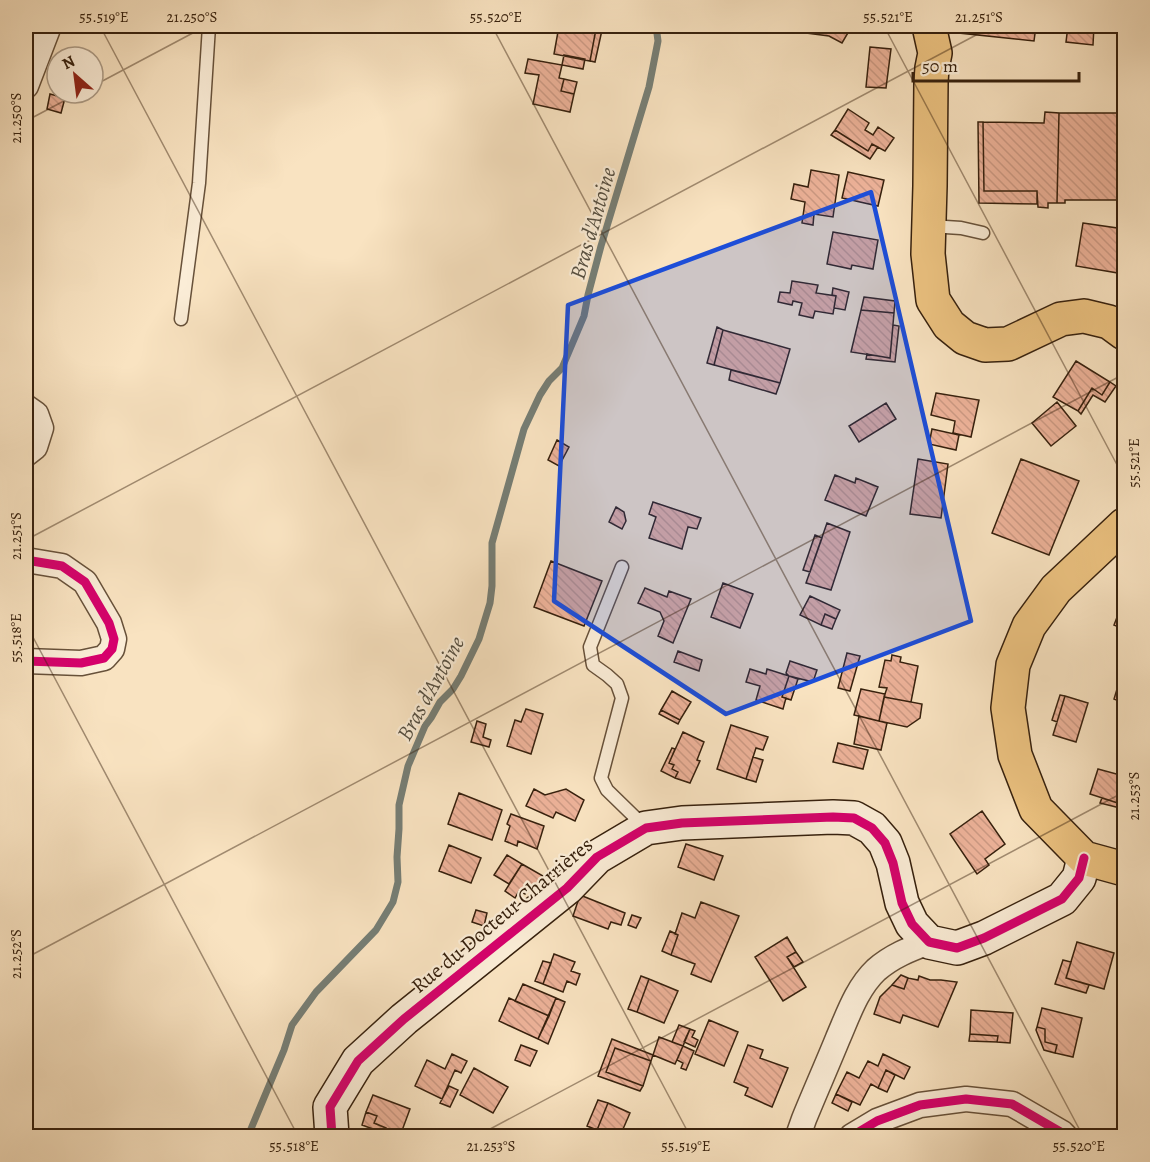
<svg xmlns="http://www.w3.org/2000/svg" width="1150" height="1162" font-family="Alegreya,serif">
  <defs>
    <pattern id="building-back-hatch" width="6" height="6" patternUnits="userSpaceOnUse" patternTransform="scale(1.5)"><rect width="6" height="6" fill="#edb299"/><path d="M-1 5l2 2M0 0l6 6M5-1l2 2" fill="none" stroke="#cc9983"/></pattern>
  </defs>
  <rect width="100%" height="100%" fill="#f9e3c1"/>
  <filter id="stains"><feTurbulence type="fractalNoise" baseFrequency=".00333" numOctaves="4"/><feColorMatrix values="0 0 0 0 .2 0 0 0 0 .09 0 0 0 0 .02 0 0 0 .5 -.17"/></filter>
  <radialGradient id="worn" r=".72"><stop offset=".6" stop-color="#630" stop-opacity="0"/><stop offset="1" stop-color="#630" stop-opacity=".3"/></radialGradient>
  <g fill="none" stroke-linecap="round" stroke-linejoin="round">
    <!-- stream -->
    <path stroke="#767e75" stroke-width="7" d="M248 1136 284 1050 292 1025 316 992 376 930 393 902 398 882 397 857 399 829V805L408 766 425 726 431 718 440 702 453 689 461 676 479 639 490 603 492 586V543L524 429 540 395 549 381 562 368 584 316 588 295 601 246 649 87 658 41 656 26"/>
  </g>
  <!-- building -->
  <path fill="url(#building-back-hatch)" stroke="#36200d" stroke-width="1.5" d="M559 26H579L596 29 590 61 554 54Z
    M800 26H852L842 43 829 36 799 32Z
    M960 26H1036L1034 41 959 33Z
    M1068 26H1094L1093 45 1066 42Z
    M596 29 602 30 595 62 590 61Z
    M870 47 891 49 886 88 866 87Z
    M564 55 585 59 583 69 562 65Z
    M528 59 562 65 559 78 564 79 561 91 574 94 570 112 533 104 539 75 525 73Z
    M564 79 577 82 574 94 561 91Z
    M50 94 65 98 61 113 47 109Z
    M848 109 869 123 865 130 873 135 878 127 894 138 885 151 872 144 868 151 835 130Z
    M1045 112 1059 113 1057 203H1048V208L1038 207 1037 191H984L983 122 1044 123Z
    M1059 113H1124V200H1065V203H1057Z
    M978 122H983L984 191H1037V204L979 203Z
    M835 130 868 151 872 144 878 147 870 159 831 135Z
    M811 170 839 175 833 217 814 214 813 225 802 223 805 202 791 199 794 184 808 187Z
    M848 172 884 180 878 206 842 198Z
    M1083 223 1124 229V274L1076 266Z
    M833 232 878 240 873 269 852 265 851 269 827 264Z
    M792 281 818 285 816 293 836 296 833 314 815 311 813 318 799 315 802 303 793 301 792 305 778 302 780 292 790 293Z
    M833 288 849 292 845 310 834 308 836 296 832 295Z
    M864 297 895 301 894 313 861 310Z
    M861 310 894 313 890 358 851 352Z
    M893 325 899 326 895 362 866 359 867 354 890 358Z
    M717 327 723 330 714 365 707 363Z
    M723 330 790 349 780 383 714 365Z
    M1076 361 1110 382 1102 395 1092 388 1078 411 1053 397Z
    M731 370 780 383 776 394 729 380Z
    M1110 382 1116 386 1105 402 1093 395 1081 414 1078 411 1092 388 1102 395Z
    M936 393 979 400 971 437 953 433 955 421 931 415Z
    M1057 402 1076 426 1051 446 1032 423Z
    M886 403 896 419 859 442 849 426Z
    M932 429 959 435 956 450 929 444Z
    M557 440 569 447 559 466 548 460Z
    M918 459 948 464 941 518 910 514Z
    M1021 459 1079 481 1049 555 992 533Z
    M835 475 855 483 856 478 878 487 866 516 825 500Z
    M653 502 701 518 697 529 688 527 682 549 649 538 656 517 649 514Z
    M616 507 624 512 626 521 622 529 609 522Z
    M827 523 850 532 831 590 806 583Z
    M815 535 822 538 810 572 803 570Z
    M551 561 602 581 584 626 534 607Z
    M723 583 753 594 740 628 711 617Z
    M645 588 667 597 669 591 691 599 673 643 658 636 664 621 660 612 638 603Z
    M810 596 840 610 836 619 825 614 821 625 800 615Z
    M1119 612 1124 615V629L1114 625Z
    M825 614 836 619 832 629 821 625Z
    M678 651 702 660 699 671 674 662Z
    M847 653 860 656 850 691 838 688Z
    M892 655 901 657 900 662 918 666 911 702 884 697 887 688 879 687 885 660 891 661Z
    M790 661 817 670 813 682 789 676 786 673Z
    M1124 666V703L1114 699Z
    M750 669 766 674 767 669 789 676 782 697 786 698 783 709 756 700 760 686 746 682Z
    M789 676 798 679 791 700 782 697Z
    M861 689 885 694 879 721 854 715Z
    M672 691 691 702 680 720 661 710Z
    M1060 695 1065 696 1057 722 1052 720Z
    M1065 696 1088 703 1076 742 1053 735Z
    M884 697 922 704 920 718 907 727 879 721Z
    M526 709 543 714 531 754 507 746 515 720 521 722Z
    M661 710 680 720 678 724 659 714Z
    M859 716 887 723 881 750 854 744Z
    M477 721 486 724 483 737 491 740 489 747 471 742Z
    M731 725 768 737 763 750 756 748 746 779 717 769Z
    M683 732 704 742 697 760 700 761 690 783 675 778 678 772 672 769 674 765 669 763Z
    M838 743 868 750 863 769 833 762Z
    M672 748 675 749 669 763 674 765 672 769 678 772 675 778 661 771Z
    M753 757 763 760 756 782 746 779Z
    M1098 769 1124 776V805L1090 794Z
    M534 789 545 795 566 789 584 800 575 821 556 812 553 818 526 806Z
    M459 793 502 810 492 840 448 824Z
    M1102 798 1124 805V809L1100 803Z
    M982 811 1005 844 985 859 989 865 977 874 950 834Z
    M511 814 544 826 537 849 518 841 517 846 505 841 510 826 507 824Z
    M686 844 723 856 714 880 678 867Z
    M449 845 481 858 471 883 439 871Z
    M507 855 522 864 509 884 494 875Z
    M522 864 543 876 534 892 528 888 525 894 519 891 515 898 505 891Z
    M580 895 625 913 621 925 611 922 608 929 573 916Z
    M701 902 739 916 711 982 691 974 695 964 671 955 678 935 675 934 682 913 695 918Z
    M476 910 487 913 484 926 472 922Z
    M632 915 641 918 636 928 628 925Z
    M670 931 678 935 671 955 662 951Z
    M787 937 796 952 787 957 806 987 783 1001 755 957Z
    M1077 942 1114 953 1104 989 1066 978Z
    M796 952 803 962 794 967 787 957Z
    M554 954 575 962 571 971 580 974 576 985 567 981 563 992 543 984Z
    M1063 960 1071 962 1066 978 1089 985 1086 993 1055 984Z
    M543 961 551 963 543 984 535 981Z
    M901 975 908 978 904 989 892 985Z
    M641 976 649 979 637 1012 628 1009Z
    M919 976 930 980H941L957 982 938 1027 903 1015 900 1023 874 1014 880 997 892 985 904 989 908 978 918 980Z
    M649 979 678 991 664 1023 637 1012Z
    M523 984 556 998 549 1016 515 1001Z
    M509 998 549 1016 538 1039 499 1021Z
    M556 998 565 1002 548 1044 538 1039Z
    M1042 1008 1082 1018 1073 1057 1055 1053 1057 1045 1045 1042V1029L1037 1027Z
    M971 1010 1013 1013 1010 1043 997 1042 998 1036 970 1034Z
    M709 1020 738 1032 724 1066 695 1054Z
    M679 1025 690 1029 683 1046 672 1042Z
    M1037 1027 1045 1029V1042L1057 1045 1055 1053 1044 1050 1036 1030Z
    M690 1029 695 1031 692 1037 698 1040 695 1047 684 1042Z
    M970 1034 998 1036 997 1042 969 1041Z
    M659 1037 683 1046 675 1064 653 1055Z
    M612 1039 653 1055 651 1061 615 1048 606 1072 643 1086 640 1091 598 1076Z
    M521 1045 537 1051 530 1066 515 1060Z
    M748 1045 763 1050 760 1058 788 1068 772 1107 745 1095 748 1088 734 1082Z
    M683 1046 694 1051 686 1070 681 1068 683 1063 677 1060Z
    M615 1048 651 1061 643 1086 606 1072Z
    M452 1054 467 1061 461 1073 455 1070 442 1099 415 1086 427 1060 445 1069Z
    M883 1054 910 1067 904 1079 886 1070 878 1088 871 1084 860 1105 836 1094 847 1072 859 1078 868 1061 878 1066Z
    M474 1068 508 1087 493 1113 460 1095Z
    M886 1070 895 1075 887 1092 878 1088Z
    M449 1086 458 1090 450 1107 440 1103Z
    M836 1094 852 1102 848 1111 832 1103Z
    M373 1095 410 1109 400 1136H392L384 1133 386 1128 374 1123 377 1116 366 1112Z
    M598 1100 608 1103 597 1130 587 1126Z
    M608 1103 630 1113 620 1136H613L597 1130Z
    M366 1112 377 1116 374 1123 386 1128 384 1133 362 1125Z"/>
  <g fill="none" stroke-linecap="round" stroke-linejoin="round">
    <defs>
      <path id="lane" d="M930 226 961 228 983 233
        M181 319 199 183 209 26
        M622 567 590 647 593 665 607 675 617 684 622 698 601 778 607 790 645 827"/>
      <path id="street" d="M26 86 49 26
        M26 407 36 414 41 428 35 447 26 454
        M26 560 62 566 85 582 109 623 114 639 112 649 104 658 81 663 26 661
        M798 1136 804 1119C815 1092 827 1065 838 1038 848 1015 857 988 876 970 892 956 910 949 929 942
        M852 1136 877 1121 920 1105 966 1099 1012 1104 1062 1133 1065 1136"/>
      <path id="secondary" d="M332 1136 330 1107 358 1061 404 1019 567 888 597 857 646 828 682 823 833 817 854 818 872 828 885 843 893 863 902 903 912 924 929 942 957 948 984 938 1062 899 1079 878 1084 858"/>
      <path id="primary" d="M929 26 935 53 932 68 931 82 930 186 928 254 933 300 949 325 965 338 985 345 1008 344 1061 319 1084 316 1109 322 1124 333
        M1124 525 1056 589 1029 626 1013 665 1008 708 1015 755 1036 809 1084 858 1124 869"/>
    </defs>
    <!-- lane casing -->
    <use href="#lane" stroke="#67513a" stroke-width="15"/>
    <!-- street casing -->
    <use href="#street" stroke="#67513a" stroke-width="27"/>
    <!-- secondary casing -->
    <use href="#secondary" stroke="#36200d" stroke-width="36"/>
    <!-- primary casing -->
    <use href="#primary" stroke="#36200d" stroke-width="36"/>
    <!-- lane -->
    <use href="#lane" stroke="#fbedd7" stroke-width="12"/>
    <!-- street -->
    <use href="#street" stroke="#fbedd7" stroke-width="24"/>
    <!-- secondary -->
    <use href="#secondary" stroke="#fbedd7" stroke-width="33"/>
    <!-- primary -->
    <use href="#primary" stroke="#ecc280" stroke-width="33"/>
    <defs>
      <path id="cycleway" d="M26 560 62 566 85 582 109 623 114 639 112 649 104 658 81 663 26 661
        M332 1136 330 1107 358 1061 404 1019 567 888 597 857 646 828 682 823 833 817 854 818 872 828 885 843 893 863 902 903 912 924 929 942 957 948 984 938 1062 899 1079 878 1084 858
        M852 1136 877 1121 920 1105 966 1099 1012 1104 1062 1133 1065 1136"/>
    </defs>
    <!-- cycleway casing -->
    <use href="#cycleway" stroke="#fbedd7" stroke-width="13"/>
    <!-- cycleway -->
    <use href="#cycleway" stroke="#d6006c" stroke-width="9"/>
  </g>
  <!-- marked area -->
  <path fill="#1d4ed8" fill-opacity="0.2" stroke="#1d4ed8" stroke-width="4.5" stroke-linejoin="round" d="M871 192 971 621 726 714 554 601 568 305Z"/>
  <!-- ticks -->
  <path fill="none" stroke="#36200d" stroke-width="1.5" stroke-opacity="0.45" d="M100 26 690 1136M492 26 1083 1136M884 26 1124 478M93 86 206 26M26 121 79 93M26 540 993 26M26 624 298 1136M26 958 1124 374M477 1136 1124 792"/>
  <g text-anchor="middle" stroke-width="4.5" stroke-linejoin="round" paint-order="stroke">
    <!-- street labels -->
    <g font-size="21" fill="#36200d" stroke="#fbedd7">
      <text transform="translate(502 915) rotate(-40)" y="7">Rue du Docteur Charrières</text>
    </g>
    <!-- water labels -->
    <g font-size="22" font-style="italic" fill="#564f41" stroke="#fbedd7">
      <text transform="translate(592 223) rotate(-74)" y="8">Bras d'Antoine</text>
      <text transform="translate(430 688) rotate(-61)" y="8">Bras d'Antoine</text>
    </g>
  </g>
  <!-- margin -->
  <rect width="1150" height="1162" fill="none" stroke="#f9e3c1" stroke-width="66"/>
  <!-- north arrow -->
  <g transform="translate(75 75) rotate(332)"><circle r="28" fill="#fbedd7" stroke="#ac9b86" stroke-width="1.5"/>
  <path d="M0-4.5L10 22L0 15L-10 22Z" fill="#8f2418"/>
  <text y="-9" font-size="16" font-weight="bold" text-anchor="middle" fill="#36200d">N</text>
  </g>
  <!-- scale -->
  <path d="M913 72v9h166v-9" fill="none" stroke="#36200d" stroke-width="3"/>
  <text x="922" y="72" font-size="18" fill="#36200d" stroke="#fbedd7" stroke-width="4.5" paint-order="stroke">50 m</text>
  <rect x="33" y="33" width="1084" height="1096" fill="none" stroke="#36200d" stroke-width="2"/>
  <g font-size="15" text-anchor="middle" fill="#36200d">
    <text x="104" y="22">55.519°E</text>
    <text x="192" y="22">21.250°S</text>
    <text x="496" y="22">55.520°E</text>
    <text x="888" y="22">55.521°E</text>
    <text x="979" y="22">21.251°S</text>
    <text transform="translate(16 118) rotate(-90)" y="5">21.250°S</text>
    <text transform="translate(1134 463) rotate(-90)" y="5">55.521°E</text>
    <text transform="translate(16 536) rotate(-90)" y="5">21.251°S</text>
    <text transform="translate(16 638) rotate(-90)" y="5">55.518°E</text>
    <text transform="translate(1134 796) rotate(-90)" y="5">21.253°S</text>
    <text transform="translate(16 954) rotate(-90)" y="5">21.252°S</text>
    <text x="294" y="1151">55.518°E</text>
    <text x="491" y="1151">21.253°S</text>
    <text x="686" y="1151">55.519°E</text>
    <text x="1079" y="1151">55.520°E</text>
  </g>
  <rect width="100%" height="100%" filter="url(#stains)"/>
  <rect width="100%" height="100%" fill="url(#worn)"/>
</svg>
